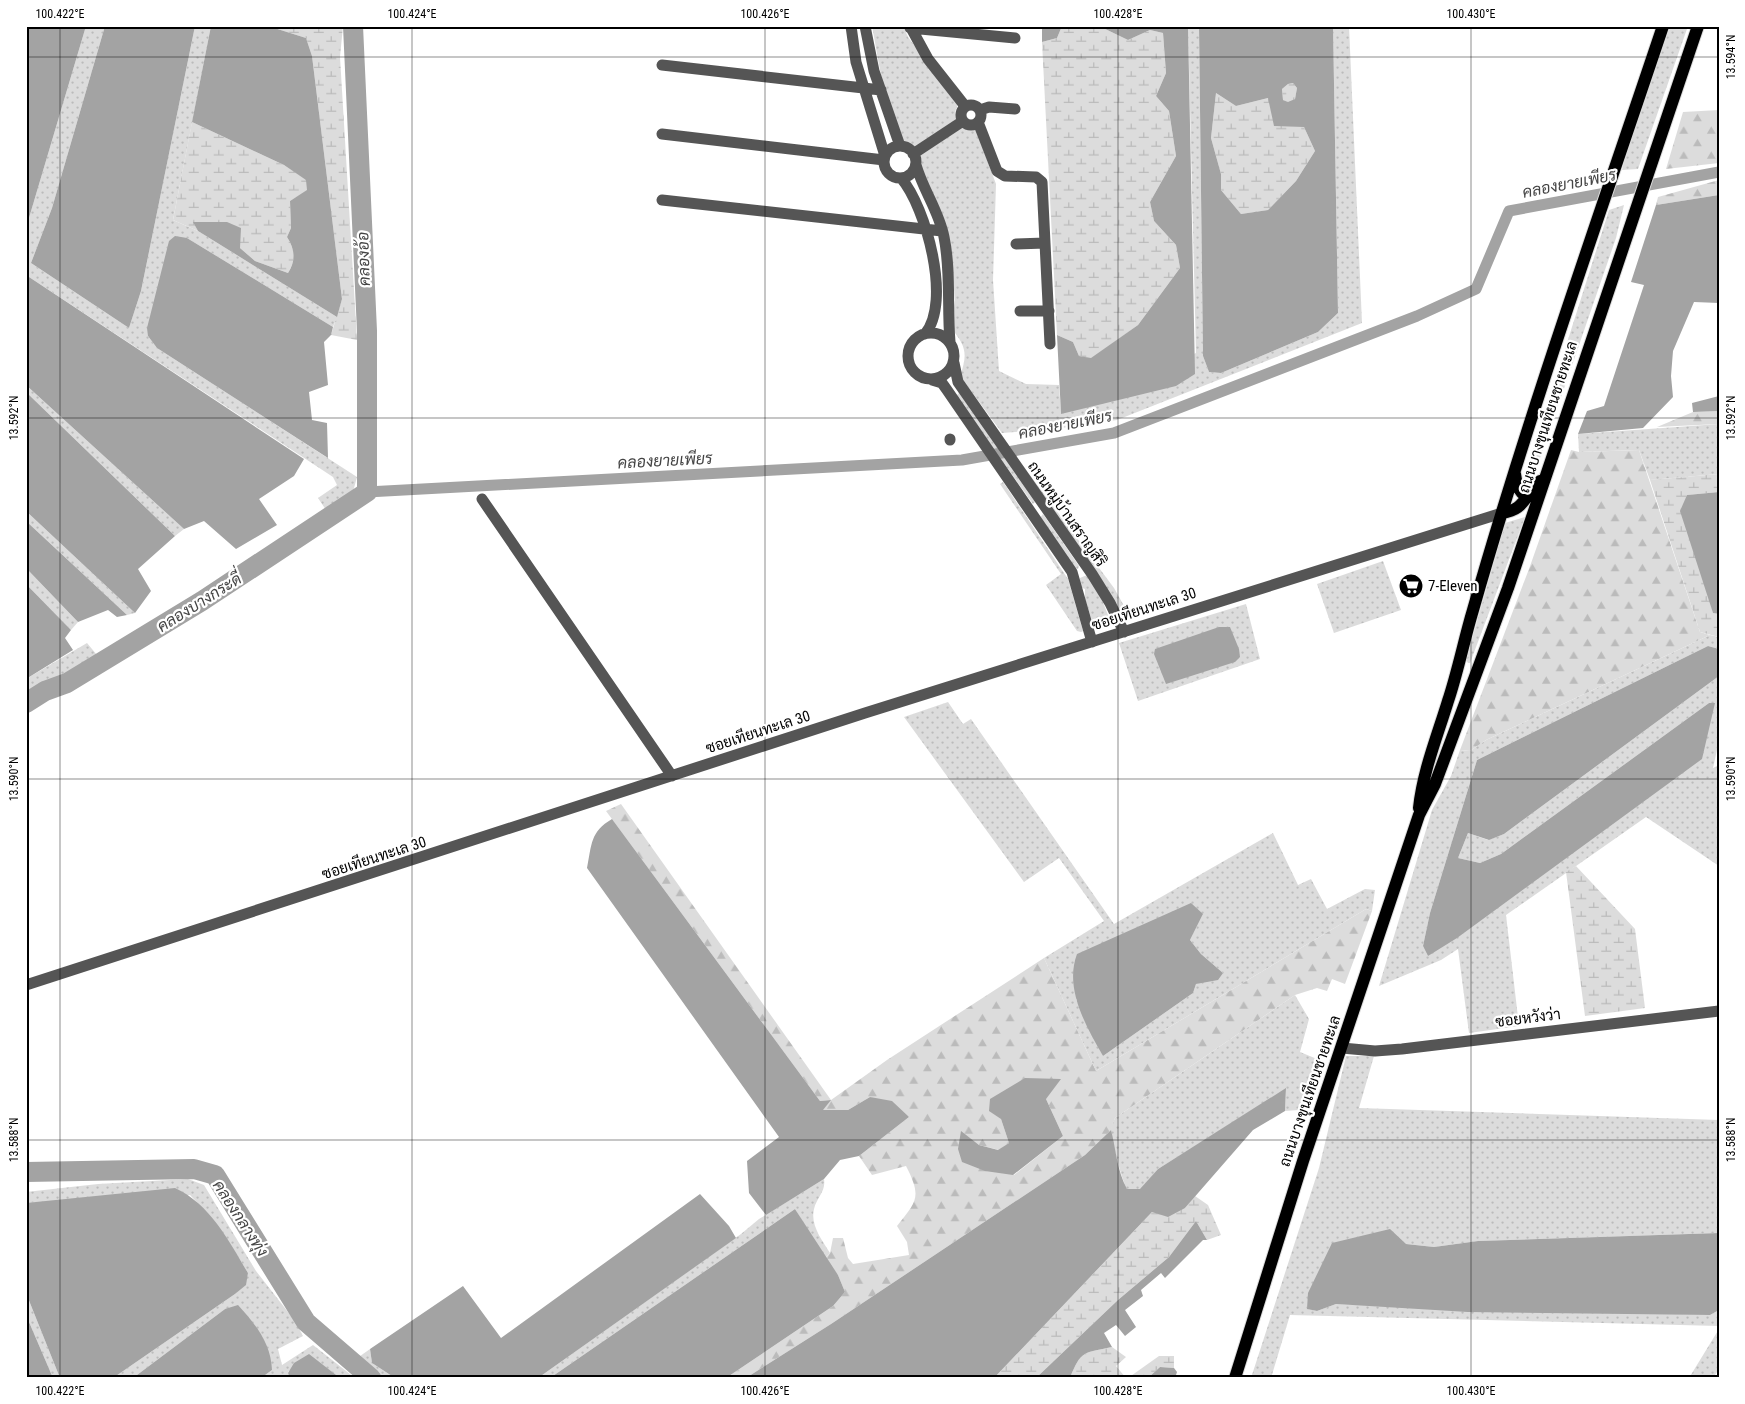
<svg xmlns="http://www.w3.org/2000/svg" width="1745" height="1404" font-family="'Roboto Condensed',Sarabun,sans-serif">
  <defs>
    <pattern id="grass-dots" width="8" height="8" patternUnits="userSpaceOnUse" patternTransform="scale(1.25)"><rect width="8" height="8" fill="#dcdcdc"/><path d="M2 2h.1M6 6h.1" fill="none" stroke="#bbb" stroke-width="1.8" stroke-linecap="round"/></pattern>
    <pattern id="forest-firs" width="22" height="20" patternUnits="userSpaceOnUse" patternTransform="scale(1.25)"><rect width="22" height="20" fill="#dcdcdc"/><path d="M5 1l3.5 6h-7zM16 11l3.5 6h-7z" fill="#bbb"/></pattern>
    <pattern id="wetland-marsh" width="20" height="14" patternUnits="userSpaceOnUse" patternTransform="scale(1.25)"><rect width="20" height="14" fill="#dcdcdc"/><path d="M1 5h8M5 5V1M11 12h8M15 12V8" fill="none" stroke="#bbb"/></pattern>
  </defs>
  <rect width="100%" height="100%" fill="#fff"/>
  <!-- grass -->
  <path fill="url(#grass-dots)" fill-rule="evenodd" d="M86 26H105L52 208 31 263 129 328 141 291 195 26H211L173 220 198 231 337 317 333 327 187 238 148 336 157 348 357 477 353 492 326 510 318 498 337 485 333 477 26 275V228Z
    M872 26H903L908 37 958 104 955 112 961 128 976 130 996 184 993 280 999 371 1026 384 1059 385 1061 414 1196 353 1188 26H1199L1203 356 1209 372 1221 373 1318 332 1338 313 1333 26H1349L1362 323 1117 420 1062 428 1002 433 960 376C968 354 966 346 951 328L955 300 951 258 920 169C920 142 910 153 902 139 884 106 879 62 872 26Z
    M1669 26H1688L1638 169 1622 170 1631 134Z
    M1624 205 1616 238 1530 487 1522 485 1609 210Z
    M26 385 184 529 175 536 26 392Z
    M959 393 1035 502 1033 504 956 396Z
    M1719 424V474L1650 480 1639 450 1579 452 1578 434Z
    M1021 463 1114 588 1128 613 1127 617 1123 618Z
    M1003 482 1068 579 1083 631 1081 632 1077 631 1046 585 1061 574 1000 484Z
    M26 511 135 613 127 615 26 521Z
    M1043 514 1079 566 1078 569 1075 568 1040 518Z
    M1525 517 1470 663H1468L1466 660 1505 523Z
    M1383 561 1401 610 1334 633 1317 584Z
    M26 568 78 622 71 630 26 584Z
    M1087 575 1100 595 1110 620 1099 627 1093 624 1085 599V589L1080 587V578Z
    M1246 604 1260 659 1138 701 1119 643Z
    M1710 635 1719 637V649L1708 646 1477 760 1430 913 1423 946 1428 956 1715 703H1709L1501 854 1480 863 1458 858 1468 833 1488 840 1504 834 1719 676V741L1713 768 1719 765V866L1646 817 1506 915 1519 1026 1469 1033 1458 949 1441 960 1379 986 1432 810 1451 776 1460 750 1470 751 1486 740Z
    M87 643 97 655 26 699V679Z
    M948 702 963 724 971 719 1114 924 1273 833 1298 885 1311 879 1327 909 1365 889 1375 890 1372 911 1366 909 1096 1071 1044 958 1104 921 1059 858 1024 882 904 717ZM1203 914 1190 940 1201 954 1223 973 1196 984 1193 993 1103 1056 1076 999Z
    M1295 995 1309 1019 1300 1052 1317 1059 1299 1110 1285 1111 1286 1089 1158 1169 1141 1189H1127C1122 1180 1111 1140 1111 1130 1111 1126 1114 1121 1115 1118Z
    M1346 1056H1374L1359 1108 1719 1120V1233L1478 1241 1434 1247 1406 1244 1308 1309 1317 1311 1336 1304 1710 1315 1719 1310V1326L1290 1315 1271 1378H1251L1319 1168Z
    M188 1179 204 1185 256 1271 295 1321 303 1336 278 1349 282 1365 313 1345 355 1378H340L309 1355 288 1372 290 1378H261L272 1370 225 1309 133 1378H113L235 1294 245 1285 248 1273C231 1244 214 1219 190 1195L26 1203V1192L98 1184Z
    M824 1179C826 1192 817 1197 814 1209 810 1225 822 1240 830 1253L825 1258 795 1209 550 1378H538L741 1234 759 1219Z
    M26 1293 60 1378H53L26 1315Z
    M1719 1329V1369L1713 1378H1689Z
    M370 1349 372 1363 395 1378H380L356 1359Z"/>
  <!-- forest -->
  <path fill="url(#forest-firs)" fill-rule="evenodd" d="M1719 110V163L1666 169 1683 112Z
    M1719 180V195L1656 205 1658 197Z
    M1719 411V424L1657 427 1693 412Z
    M1571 450 1579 452 1639 450 1700 632 1710 635 1486 740 1470 751 1460 750 1529 569Z
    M621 804 831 1100 887 1060 1044 958 1096 1071 1366 909 1372 911 1345 984 1332 979 1327 991 1317 988 1295 995 1115 1118 1111 1130 1085 1155 831 1324 746 1378H726L833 1306 845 1292 838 1275 825 1258 830 1253 833 1238H843L848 1258 853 1264 909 1255 907 1242 897 1226C917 1201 922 1197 906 1166L872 1175 859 1156 909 1117 870 1097 848 1110H822L830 1100 820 1101 606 811ZM1046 1099 1063 1136 1014 1175 961 1132 979 1145 999 1150 1009 1143 1001 1119Z"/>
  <!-- wetland -->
  <path fill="url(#wetland-marsh)" d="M268 26H343L340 57 357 340 331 335 342 299 312 56 306 38Z
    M1062 26H1099L1128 40 1150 30 1163 33 1166 73 1156 96 1169 111 1176 156 1150 202 1154 221 1176 245 1180 268 1138 325 1091 359 1079 356 1073 342 1057 335 1042 42 1057 38Z
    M1293 83 1297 88 1295 99 1289 103 1283 100 1282 89 1288 84Z
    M1216 93 1236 106 1268 98 1304 127 1315 151 1296 181 1268 210 1241 214 1221 190V174L1211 138Z
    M192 122 284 165 307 180V191L290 201 291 228 287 237C295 249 296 260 288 273L255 261 240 248V228L194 223 198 231 173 220Z
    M1719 474V492L1687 495 1713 613 1719 614V637L1700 632 1650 480Z
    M1576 866 1635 929 1645 1008 1585 1016 1566 872Z
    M1195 1196 1208 1205 1221 1235 1207 1240 1196 1221 1169 1257 1118 1300 1036 1378H994L1153 1211 1185 1208Z
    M1112 1347 1126 1357 1116 1366 1126 1378H1070C1081 1350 1084 1353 1112 1347Z
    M1159 1356H1174V1368L1160 1367 1148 1378H1128Z"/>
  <!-- water -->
  <path fill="#a3a3a3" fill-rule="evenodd" d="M26 26H86L26 228Z
    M105 26H195L141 291 129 328 31 263 52 208Z
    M211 26H268L306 38 312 56 342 299 337 317 198 231 193 222H227L241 228 240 248 255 261 288 273C296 261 295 249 287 237L291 228 290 201 307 190 306 180 284 165 192 122Z
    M1042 26H1062L1057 38 1042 42Z
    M1099 26H1188L1195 374 1176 386 1061 414 1057 335 1073 342 1079 356 1091 358 1138 325 1180 268 1176 245 1154 221 1150 202 1176 156 1169 111 1156 96 1166 73 1163 33 1150 30 1128 40Z
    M1199 26H1333L1338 313 1318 332 1221 373 1209 372 1203 356ZM1293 83 1297 88 1295 99 1288 102 1283 100 1282 89 1288 84ZM1216 93 1236 106 1268 98 1274 126 1304 127 1315 151 1296 181 1268 210 1241 214 1221 190V174L1211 138Z
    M1719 195V303L1694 302 1673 351 1671 376 1673 397 1643 428 1578 434 1587 411 1604 406 1644 285 1631 282 1656 205Z
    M175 236 187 238 333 327 331 335 324 342 328 385 309 392 312 420 327 423 328 458 157 348 148 336 147 328 169 241Z
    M26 275 304 459 294 476 259 499 277 525 236 549 204 521 184 529 26 385Z
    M26 392 175 536 138 569 151 591 135 613 26 511Z
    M1719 396V411L1693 412 1692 403Z
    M1719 492V614L1713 613 1680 511 1687 495Z
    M26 521 127 615 117 617 108 610 78 622 26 568Z
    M26 584 71 630 65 638 73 650 26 679Z
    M1219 627H1230L1239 649 1240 657 1235 662 1166 684 1154 654 1155 649Z
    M1708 646 1719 649V676L1504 834 1489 840 1468 833 1458 858 1480 863 1501 854 1709 703H1715L1702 759 1457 938 1428 956 1423 946 1430 913 1477 760Z
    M612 819 820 1101 831 1100 823 1110H848L870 1097 892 1101 909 1117 859 1156 840 1160 824 1179 766 1215 749 1193 747 1161 779 1137 587 868C592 844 590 832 612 819Z
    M1191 903 1203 914 1190 940 1201 954 1223 973 1218 980 1196 984 1193 993 1103 1056C1086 1026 1064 989 1077 954Z
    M1025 1078 1061 1079 1046 1099 1063 1136 1013 1175 985 1171 962 1162 958 1149 961 1131 979 1145 998 1150 1009 1143 1001 1119 989 1111 990 1099Z
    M1286 1088 1285 1111 1253 1130 1185 1208 1168 1217 1152 1212 994 1378H746L831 1324 1085 1155 1111 1130C1116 1149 1117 1171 1127 1189H1140L1158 1169Z
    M175 1188C210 1204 229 1241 248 1273L246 1285 235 1294 113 1378H60L26 1293V1203Z
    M700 1194 729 1226 736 1238 538 1378H395L372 1363 370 1349 463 1286 501 1338Z
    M795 1209 838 1275 845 1292 833 1306 726 1378H550Z
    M1196 1221 1207 1240H1203L1165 1278 1161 1273 1141 1290 1143 1296 1125 1310 1136 1327 1125 1336 1116 1325 1104 1333 1112 1347C1084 1353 1081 1350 1070 1378H1036L1118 1300 1169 1257Z
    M1390 1229 1406 1244 1434 1247 1478 1241 1719 1233V1310L1710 1315 1468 1312 1336 1304 1317 1311 1307 1309 1308 1293 1332 1243Z
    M238 1305C256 1325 271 1343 272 1370L261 1378H133L225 1309Z
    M26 1315 53 1378H26Z
    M309 1354 340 1378H290L288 1373 294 1363Z
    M1160 1367 1174 1368 1177 1372 1175 1378H1148Z"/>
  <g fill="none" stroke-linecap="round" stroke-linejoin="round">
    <!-- canal -->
    <path stroke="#a3a3a3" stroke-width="11" d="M367 492 962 460 1114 433 1417 316 1476 289 1509 211 1719 172"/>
    <!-- river -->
    <path stroke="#a3a3a3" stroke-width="20" d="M26 703 45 691 67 683 202 601 367 492V331L353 26
      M26 1172 194 1169 215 1175 306 1322 371 1378"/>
    <defs>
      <path id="major" d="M1515 474 1517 486 1522 493 1529 494 1540 481
        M1502 513C1516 511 1521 506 1529 494
        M1419 808C1423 771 1437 737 1448 701 1458 671 1464 640 1473 610 1529 413 1598 220 1663 26
        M1235 1378 1303 1161 1419 815 1435 784 1508 588 1698 26"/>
    </defs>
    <!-- major casing -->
    <use href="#major" stroke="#dbdbdb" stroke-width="14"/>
    <!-- minor -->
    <path stroke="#555" stroke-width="11" d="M851 26 856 62 885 156
      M865 26 874 71 900 146
      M910 26 928 59 965 106
      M910 28 1015 38
      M662 65 881 90
      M961 115a10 10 0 1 1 20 0a10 10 0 1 1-20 0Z
      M980 110 989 107 1015 109
      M978 122 997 171 1005 176 1036 177 1042 182 1050 344
      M662 134 884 160
      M884 162a16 16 0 1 1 32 0a16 16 0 1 1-32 0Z
      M913 154 963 121
      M916 165C923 190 939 211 944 237 951 271 947 307 950 342
      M901 178C926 207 952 302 925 334
      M662 200 942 231
      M1016 244 1045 243
      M1020 311H1049
      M908 356a23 23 0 1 1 46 0a23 23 0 1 1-46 0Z
      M954 363 958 382 1092 574 1110 603 1124 632
      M932 380 942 383 947 390 1072 572 1092 642
      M950 439V440
      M482 499 672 776
      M26 985 865 713 1502 513
      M1342 1048 1375 1051 1402 1049 1719 1011"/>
    <!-- major -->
    <use href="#major" stroke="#000" stroke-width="12"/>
  </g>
  <!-- ticks -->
  <path fill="none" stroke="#000" stroke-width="1" stroke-opacity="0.45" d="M60 26V1378M412 26V1378M765 26V1378M1118 26V1378M1471 26V1378M26 57H1719M26 418H1719M26 779H1719M26 1140H1719"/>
  <!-- icons -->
  <defs>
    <symbol id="supermarket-disc" viewBox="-11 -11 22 22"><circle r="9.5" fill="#000" stroke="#fff"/><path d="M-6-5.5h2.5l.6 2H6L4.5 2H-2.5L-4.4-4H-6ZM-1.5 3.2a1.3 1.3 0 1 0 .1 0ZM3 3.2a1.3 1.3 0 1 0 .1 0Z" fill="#fff"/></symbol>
  </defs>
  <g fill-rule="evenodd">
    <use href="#supermarket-disc" x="1397" y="572" width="28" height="28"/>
  </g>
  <g text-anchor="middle" stroke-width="4.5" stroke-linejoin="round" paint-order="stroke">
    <!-- street labels -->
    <g font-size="15" fill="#000" stroke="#fff">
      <text transform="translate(1548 417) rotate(-72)" y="5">ถนนบางขุนเทียนชายทะเล</text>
      <text transform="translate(1067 514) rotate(55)" y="5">ถนนหมู่บ้านสราญสิริ</text>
      <text transform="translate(1144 609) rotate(-18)" y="5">ซอยเทียนทะเล 30</text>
      <text transform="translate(758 732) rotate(-18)" y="5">ซอยเทียนทะเล 30</text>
      <text transform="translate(374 858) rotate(-18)" y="5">ซอยเทียนทะเล 30</text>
      <text transform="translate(1528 1018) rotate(-7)" y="5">ซอยหวังว่า</text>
      <text transform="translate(1310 1091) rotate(-71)" y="5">ถนนบางขุนเทียนชายทะเล</text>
    </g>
    <!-- poi labels -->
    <g font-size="15" fill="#000" stroke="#fff" text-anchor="start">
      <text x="1428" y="591">7-Eleven</text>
    </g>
    <!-- water labels -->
    <g font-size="16" font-style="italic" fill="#444" stroke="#fff">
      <text transform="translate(1569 183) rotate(-11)" y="6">คลองยายเพียร</text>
      <text transform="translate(363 259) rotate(-92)" y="6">คลองอ้อ</text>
      <text transform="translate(1065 424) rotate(-11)" y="6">คลองยายเพียร</text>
      <text transform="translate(665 460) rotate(-3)" y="6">คลองยายเพียร</text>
      <text transform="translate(199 602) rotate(-32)" y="6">คลองบางกระดี่</text>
      <text transform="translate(241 1218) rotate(57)" y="6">คลองกลางทุ่ง</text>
    </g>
  </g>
  <!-- border -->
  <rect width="1745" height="1404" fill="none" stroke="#ffffff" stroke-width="55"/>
  <rect x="28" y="28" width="1690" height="1348" fill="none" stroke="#000" stroke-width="2"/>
  <g font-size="12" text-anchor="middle" fill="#000">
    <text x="60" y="18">100.422°E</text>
    <text x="412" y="18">100.424°E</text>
    <text x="765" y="18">100.426°E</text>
    <text x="1118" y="18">100.428°E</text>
    <text x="1471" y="18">100.430°E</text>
    <text transform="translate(1731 57) rotate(-90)" y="4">13.594°N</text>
    <text transform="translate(14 418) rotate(-90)" y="4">13.592°N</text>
    <text transform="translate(1731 418) rotate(-90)" y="4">13.592°N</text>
    <text transform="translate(14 779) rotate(-90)" y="4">13.590°N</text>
    <text transform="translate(1731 779) rotate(-90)" y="4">13.590°N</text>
    <text transform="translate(14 1140) rotate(-90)" y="4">13.588°N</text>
    <text transform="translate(1731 1140) rotate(-90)" y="4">13.588°N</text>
    <text x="60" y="1395">100.422°E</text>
    <text x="412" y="1395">100.424°E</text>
    <text x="765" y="1395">100.426°E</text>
    <text x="1118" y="1395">100.428°E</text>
    <text x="1471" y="1395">100.430°E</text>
  </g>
</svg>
